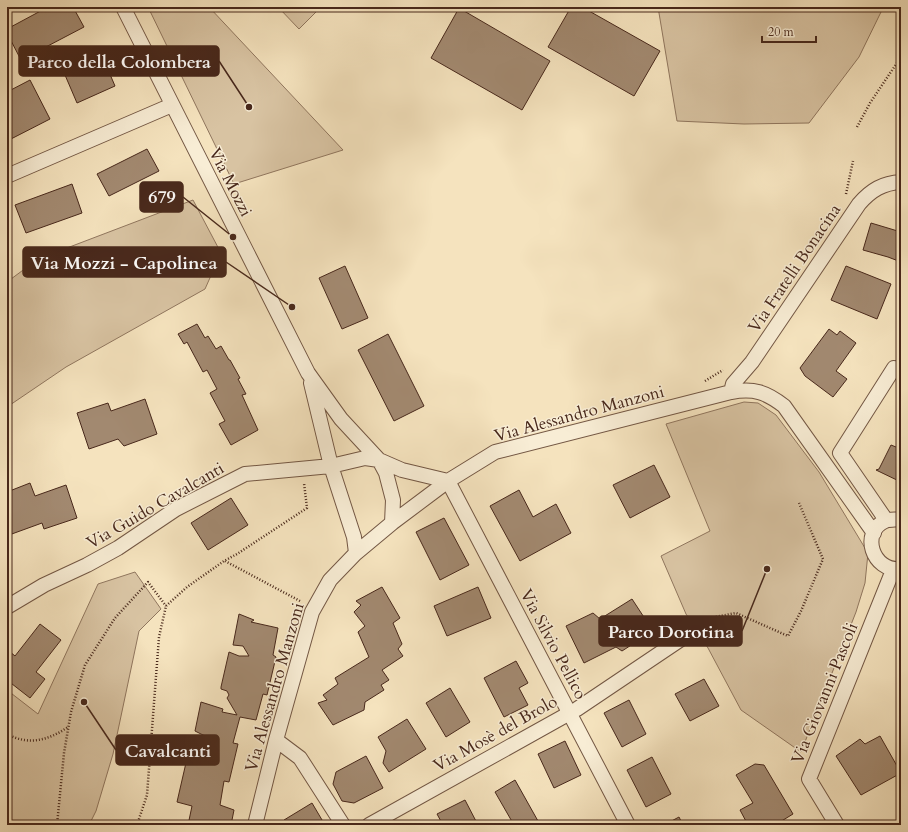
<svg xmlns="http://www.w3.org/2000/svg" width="908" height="832" font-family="Cardo,serif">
  <rect width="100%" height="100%" fill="#f5e3be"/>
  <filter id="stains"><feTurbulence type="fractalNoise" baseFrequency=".005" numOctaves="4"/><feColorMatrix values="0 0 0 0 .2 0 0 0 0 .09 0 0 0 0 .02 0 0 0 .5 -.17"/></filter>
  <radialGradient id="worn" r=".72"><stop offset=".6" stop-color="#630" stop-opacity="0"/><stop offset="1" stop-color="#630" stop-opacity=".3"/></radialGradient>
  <!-- green -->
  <path fill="#d8c3a2" stroke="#90765e" d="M148 7H209L343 150 234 184Z
    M278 7H321L299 29Z
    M658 7H880L881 12 859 57 809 123 744 124 677 121Z
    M193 200 221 253 205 289 66 367 7 407V282L38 259Z
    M744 402 758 403 776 415 819 472 868 553 865 583 856 612 801 752 741 710 708 648 686 614 661 556 710 531 666 424Z
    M135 572 161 609 139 631 113 754 96 811 89 825H7V690L38 714 98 584Z"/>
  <!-- building -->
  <path fill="#a28970" stroke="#48281b" d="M48 7H73L84 27 21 60 7 33V29Z
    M571 7H582L660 51 634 96 548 47Z
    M459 8 550 61 522 110 431 58Z
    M100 51 115 86 77 103 62 68Z
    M30 80 50 119 7 141V92Z
    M147 149 159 171 109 196 97 174Z
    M72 184 82 213 26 233 15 205Z
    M871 223 901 232V262L888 257 863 250Z
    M345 266 368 318 342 329 319 278Z
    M846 266 891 284 877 319 831 300Z
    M197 324 205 338 208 336 216 349 221 346 229 360H230L240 378 238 379 246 394 242 395 258 430 231 445 219 424 225 421 210 393 217 389 207 370 203 372 187 342 184 344 178 334Z
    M829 329 837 335 840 331 856 343 836 371 847 379 833 397 805 376 800 368Z
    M388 334 424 406 394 421 358 350Z
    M145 399 157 434 124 446 118 439 89 449 77 413 108 403 111 411Z
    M891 445 901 449V482L876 470 879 469Z
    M654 465 670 497 630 518 613 485Z
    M30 483 35 496 66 485 77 518 44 529 42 523 9 535 7 530V492Z
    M519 490 533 517 556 504 571 533 520 561 490 506Z
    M231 498 248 525 208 550 191 523Z
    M444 518 469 565 440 580 416 532Z
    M382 587 400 618 393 623 402 644 398 649 403 656 382 670 389 680 381 685 384 690 365 702 364 710 333 725 318 703 327 700 323 695 338 684 335 678 369 657 358 632 365 626 354 612 361 605 356 601Z
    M478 587 491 618 447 636 434 606Z
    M632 599 653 631 622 651 616 647 584 663 566 626 593 613 600 619Z
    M239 614 254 620 251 622 278 628 273 655 276 657 267 695 263 694 256 720 240 717 233 743 238 744 229 782 224 781 220 805 234 810 231 825H188L192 806 177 802 191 741 211 746 205 736 195 731 201 702 223 709 222 712 237 715 227 698 229 695 227 691 221 689V687L229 652 239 656H249L243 646 233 645Z
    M40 624 61 640 36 672 45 679 30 698 7 680V654L9 651 15 656Z
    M516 661 528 683 519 688 528 705 504 717 484 678Z
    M704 679 719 706 690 721 675 694Z
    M450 688 470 722 446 737 426 703Z
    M629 700 646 734 622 747 604 713Z
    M407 719 426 749 389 772 383 763 386 751 378 737Z
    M880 736 901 773 861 795 836 756 860 739 865 744Z
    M565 741 581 775 554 788 538 754Z
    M366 756 383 788 354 803 342 801 333 784 336 772Z
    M652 757 671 794 646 807 627 770Z
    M755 764 764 765 793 814 775 825H748L740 810 753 803 736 775Z
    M515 780 538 821 530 825H514L495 792Z
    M465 800 478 825H443L437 814Z
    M312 803 325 825H288L284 820Z
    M679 817 683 825H664Z"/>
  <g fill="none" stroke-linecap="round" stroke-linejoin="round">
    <defs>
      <path id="street" d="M123 7 308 373 341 419 379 460 386 473 393 500 392 523
        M7 176 172 105
        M311 383 331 466 354 537 356 553
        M731 392 733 384 752 362 859 204C871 190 883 183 901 182
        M448 481 628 825
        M901 519C896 520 890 519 885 521 860 532 872 572 901 569
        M886 520 840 453 894 368 901 370
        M7 607 44 585 87 565 118 548 176 509 245 474 331 466 365 458 379 460 402 470 448 481
        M276 740 300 758 343 825
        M255 825 276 740 312 612 330 580 356 553 392 523 448 481 495 452 731 392C754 388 766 392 784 406L874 533
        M369 825 577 709 696 629
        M837 825 809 779 893 570"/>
    </defs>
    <!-- street casing -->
    <use href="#street" stroke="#735744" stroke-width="16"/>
    <!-- path -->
    <path stroke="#48281b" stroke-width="2.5" stroke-dasharray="1 2" stroke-linecap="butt" d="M857 127 870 103 901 57
      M846 194 853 161
      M705 381 723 370
      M225 561 300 601
      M708 621 715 617 736 613 788 636 801 611 823 559 799 503
      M7 734C29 746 49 740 68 727
      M7 740 8 735
      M57 825 64 753 71 712 85 665 115 618 148 582 166 606
      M137 825 147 795 159 637 166 606 187 587 224 561 237 554 307 508 304 483"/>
    <!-- street -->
    <use href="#street" stroke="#f8edd5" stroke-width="14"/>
  </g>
  <g text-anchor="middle" stroke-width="3" stroke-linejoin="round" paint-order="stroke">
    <!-- street labels -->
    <g font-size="17" fill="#48281b" stroke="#f8edd5">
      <text transform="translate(231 182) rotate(63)" y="6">Via Mozzi</text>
      <text transform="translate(794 268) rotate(-56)" y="6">Via Fratelli Bonacina</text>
      <text transform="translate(579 413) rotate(-15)" y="6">Via Alessandro Manzoni</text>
      <text transform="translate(155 505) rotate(-30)" y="6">Via Guido Cavalcanti</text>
      <text transform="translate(554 644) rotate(62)" y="6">Via Silvio Pellico</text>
      <text transform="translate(274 687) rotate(-74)" y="6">Via Alessandro Manzoni</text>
      <text transform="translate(824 693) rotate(-68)" y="6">Via Giovanni Pascoli</text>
      <text transform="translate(495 733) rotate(-29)" y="6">Via Mosè del Brolo</text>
    </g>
  </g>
  <!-- callouts -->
  <path fill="none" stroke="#48281b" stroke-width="1.5" d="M249 107L219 61M233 237L183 197M292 307L226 262M767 569L742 631M84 702L116 750"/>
  <g fill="#48281b" stroke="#f8edd5" stroke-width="1.5">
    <circle cx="249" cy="107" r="4"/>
    <circle cx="233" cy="237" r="4"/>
    <circle cx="292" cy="307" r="4"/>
    <circle cx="767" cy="569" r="4"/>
    <circle cx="84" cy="702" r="4"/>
  </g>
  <g fill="#48281b" stroke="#48281b" stroke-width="1.5">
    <rect x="19" y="46" width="200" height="30" rx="4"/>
    <rect x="140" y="182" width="43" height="30" rx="4"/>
    <rect x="23" y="247" width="203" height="30" rx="4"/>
    <rect x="599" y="616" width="143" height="30" rx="4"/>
    <rect x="116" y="735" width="103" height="30" rx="4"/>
  </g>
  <g font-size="18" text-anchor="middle" font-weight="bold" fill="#fff">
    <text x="119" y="68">Parco della Colombera</text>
    <text x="162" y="203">679</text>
    <text x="124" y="269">Via Mozzi - Capolinea</text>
    <text x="671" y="638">Parco Dorotina</text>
    <text x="168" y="757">Cavalcanti</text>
  </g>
  <!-- margin -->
  <rect width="908" height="832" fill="none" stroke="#f5e3be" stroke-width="24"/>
  <rect x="8" y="8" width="892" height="816" fill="none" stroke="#48281b" stroke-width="2"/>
  <rect x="12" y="12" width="884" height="808" fill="none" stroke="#48281b"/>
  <!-- scale -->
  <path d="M762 36v6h54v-6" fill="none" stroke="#48281b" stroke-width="2"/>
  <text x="768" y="36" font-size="12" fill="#48281b" stroke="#f8edd5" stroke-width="3" paint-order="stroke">20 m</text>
  <rect width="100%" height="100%" filter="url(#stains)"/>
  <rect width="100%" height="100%" fill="url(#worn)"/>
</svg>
